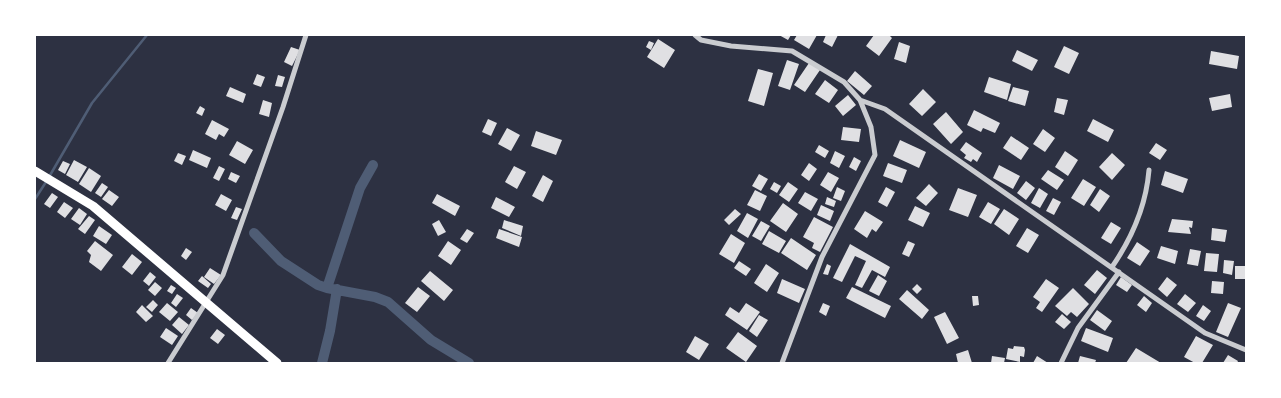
<svg xmlns="http://www.w3.org/2000/svg" width="1281" height="398" font-family="Cabin,sans-serif">
  <rect width="100%" height="100%" fill="#2d3142"/>
  <g fill="none" stroke-linecap="round" stroke-linejoin="round">
    <!-- stream -->
    <path stroke="#4f5d75" stroke-width="2.5" d="M49 177 92 103 147 35
      M35 199 46 182"/>
    <!-- canal -->
    <path stroke="#4f5d75" stroke-width="10" d="M254 233 281 261 318 285 327 288 375 297 388 302 431 340 469 363
      M327 288 360 188 373 165
      M322 363 330 331 337 289"/>
  </g>
  <!-- building -->
  <path fill="#e0e0e3" d="M779 35H791L788 40Z
    M797 35H817L809 49 794 40Z
    M826 35H838L832 47 823 42Z
    M874 35H889L892 38 879 56 866 46Z
    M658 39 675 50 664 68 647 57Z
    M649 41 654 43 651 50 646 47Z
    M899 42 910 46 906 63 894 59Z
    M1064 46 1079 53 1069 74 1054 67Z
    M291 47 300 50 292 66 284 62Z
    M1017 50 1038 60 1032 71 1012 61Z
    M1211 51 1239 56 1237 69 1209 64Z
    M787 60 799 64 790 90 778 86Z
    M809 63 820 70 805 92 794 85Z
    M758 69 773 73 764 106 748 101Z
    M855 71 872 86 864 95 847 81Z
    M257 74 265 77 261 87 253 84Z
    M278 75 285 77 282 87 275 86Z
    M989 77 1011 84 1007 100 984 92Z
    M825 80 838 90 829 103 815 94Z
    M230 87 246 94 243 103 226 96Z
    M1013 87 1029 91 1025 106 1008 101Z
    M923 89 936 102 922 116 909 104Z
    M1230 94 1232 107 1212 111 1209 98Z
    M848 95 856 105 843 116 835 106Z
    M1057 98 1068 100 1064 115 1054 112Z
    M263 100 272 103 269 117 259 114Z
    M200 106 205 109 202 116 196 113Z
    M974 110 1000 123 995 133 983 128 981 132 967 125Z
    M946 112 963 132 951 144 933 124Z
    M488 119 497 123 491 136 482 132Z
    M1093 119 1114 130 1108 142 1087 131Z
    M212 120 229 129 224 137 219 134 216 140 205 134Z
    M843 127 861 129 859 142 841 140Z
    M507 128 520 135 511 151 498 144Z
    M1043 129 1055 138 1045 152 1033 144Z
    M536 131 562 140 556 155 531 146Z
    M1011 136 1029 148 1021 160 1003 148Z
    M900 140 926 152 919 168 893 156Z
    M237 141 253 150 245 164 229 155Z
    M966 142 982 153 977 162 973 159 971 162 964 158 966 155 960 150Z
    M1156 143 1167 150 1160 160 1149 153Z
    M819 145 829 151 825 158 815 152Z
    M193 150 211 158 207 168 189 160Z
    M835 151 845 156 839 168 830 163Z
    M1065 151 1078 160 1068 176 1055 167Z
    M178 153 186 156 182 165 174 161Z
    M1112 153 1125 165 1112 180 1099 167Z
    M854 157 861 161 856 171 849 167Z
    M74 160 87 167 78 182 66 175Z
    M63 161 70 164 65 174 58 170Z
    M809 163 817 169 809 181 801 175Z
    M888 163 907 170 902 183 883 176Z
    M999 165 1020 176 1013 189 993 178Z
    M219 166 225 169 219 181 213 178Z
    M514 166 526 172 517 189 505 182Z
    M89 168 101 176 91 192 79 184Z
    M1048 170 1064 180 1057 190 1041 179Z
    M1165 171 1188 179 1183 193 1161 185Z
    M231 172 240 176 236 183 228 179Z
    M828 172 839 178 831 192 820 185Z
    M759 174 768 179 761 191 752 186Z
    M543 175 553 181 543 202 532 196Z
    M1083 179 1096 187 1084 206 1071 198Z
    M1026 181 1035 188 1026 200 1017 193Z
    M774 182 781 186 777 193 770 189Z
    M788 182 798 189 789 202 779 195Z
    M102 183 108 187 101 197 95 193Z
    M929 184 938 193 926 206 916 198Z
    M837 187 845 191 841 201 833 198Z
    M886 187 895 192 887 207 878 202Z
    M958 188 977 195 968 217 949 210Z
    M1039 188 1048 194 1040 208 1031 203Z
    M1100 189 1110 196 1099 212 1090 205Z
    M109 190 119 197 112 206 102 199Z
    M755 190 767 196 760 211 747 205Z
    M805 192 818 199 811 211 798 203Z
    M52 193 58 197 50 208 44 204Z
    M221 194 232 200 226 211 215 205Z
    M437 194 460 206 455 216 432 203Z
    M496 197 515 207 509 217 491 208Z
    M827 197 836 201 834 207 825 204Z
    M1053 198 1061 202 1054 215 1046 211Z
    M64 202 73 208 65 218 57 212Z
    M988 202 1000 209 991 224 979 217Z
    M783 203 798 214 786 232 770 221Z
    M821 205 834 211 830 221 817 215Z
    M915 206 930 213 923 227 908 220Z
    M236 207 242 209 237 220 231 218Z
    M79 208 87 214 80 225 71 219Z
    M735 209 741 214 729 225 724 220Z
    M1004 209 1019 219 1009 235 994 224Z
    M865 211 883 222 876 232 872 229 867 238 854 229Z
    M747 213 758 219 748 238 737 231Z
    M89 216 95 220 85 234 78 229Z
    M814 217 833 227 820 252 812 248 814 243 803 237Z
    M1172 219 1193 221 1192 228 1189 227 1191 234 1168 232Z
    M439 220 446 232 438 236 432 224Z
    M504 220 523 226 521 236 502 228Z
    M761 221 770 226 761 241 752 236Z
    M1111 222 1121 228 1111 244 1101 238Z
    M99 226 112 235 106 244 93 236Z
    M1027 228 1039 235 1028 253 1016 246Z
    M1212 228 1227 230 1225 242 1211 240Z
    M467 229 474 233 467 243 460 239Z
    M499 229 522 237 519 247 496 238Z
    M769 231 786 241 779 253 762 244Z
    M731 234 745 243 734 263 719 254Z
    M791 238 816 255 807 270 781 253Z
    M95 241 113 255 101 271 89 262 91 255 87 251Z
    M448 241 461 250 451 265 438 256Z
    M908 241 915 244 909 257 902 254Z
    M1137 242 1150 251 1140 266 1127 258Z
    M850 244 890 267 885 277 872 270 862 288 855 285 866 261 855 256 842 282 833 278Z
    M1161 246 1178 251 1175 264 1157 258Z
    M186 248 192 252 186 260 181 256Z
    M1190 249 1201 251 1198 266 1187 264Z
    M1206 253 1219 254 1217 272 1204 271Z
    M132 254 142 262 132 275 122 267Z
    M1224 260 1234 261 1232 275 1223 273Z
    M739 261 751 269 746 276 734 268Z
    M766 264 779 273 767 292 754 283Z
    M827 264 831 266 828 275 823 274Z
    M1235 266H1245V279H1235Z
    M210 268 221 275 214 284 204 277Z
    M1097 270 1107 278 1095 294 1084 285Z
    M430 271 453 290 444 301 421 281Z
    M150 272 156 277 149 286 143 281Z
    M878 275 887 281 879 296 869 291Z
    M202 276 211 284 208 288 198 281Z
    M1121 277 1132 285 1127 292 1116 285Z
    M1167 277 1177 285 1167 297 1158 289Z
    M782 279 805 289 799 303 777 293Z
    M1046 279 1059 288 1042 312 1036 308 1040 302 1033 297Z
    M1212 281 1224 282 1223 294 1211 293Z
    M155 282 162 288 155 296 148 290Z
    M917 284 922 289 917 294 912 289Z
    M171 285 176 288 172 294 167 291Z
    M418 287 430 296 417 312 405 303Z
    M852 287 891 306 885 318 846 298Z
    M1073 288 1089 304 1077 317 1071 312 1067 316 1055 306Z
    M907 290 929 310 922 319 899 299Z
    M177 294 183 298 176 307 171 303Z
    M1185 294 1196 303 1188 312 1177 304Z
    M972 296H978L979 305 973 306Z
    M1144 296 1152 303 1146 312 1137 305Z
    M153 300 158 305 152 312 146 307Z
    M167 303 178 312 170 321 159 312Z
    M746 303 760 312 747 330 725 315 730 307 739 313Z
    M823 303 830 306 826 316 819 312Z
    M1228 303 1241 308 1228 337 1216 332Z
    M142 305 153 316 146 322 136 312Z
    M1203 305 1211 311 1204 321 1196 316Z
    M191 308 198 313 192 320 186 315Z
    M1097 310 1112 321 1105 331 1090 320Z
    M945 312 959 338 947 344 934 317Z
    M1062 314 1071 322 1064 329 1055 322Z
    M759 315 768 320 757 337 749 331Z
    M179 317 189 325 182 334 172 325Z
    M166 328 178 336 172 345 160 337Z
    M1086 328 1113 338 1108 352 1081 341Z
    M217 329 225 335 218 344 210 338Z
    M738 332 757 346 746 362 726 348Z
    M695 336 709 344 699 360 686 352Z
    M1196 336 1213 345 1202 363H1195L1184 357Z
    M1014 346 1024 347 1025 350 1024 357 1020 356V362L1006 359 1008 348 1013 349Z
    M1136 348 1161 363H1126Z
    M968 350 972 363H958L956 354Z
    M1228 355 1238 361 1237 363H1223Z
    M992 356 1005 358 1004 363H991Z
    M1037 356 1048 363H1033Z
    M1080 356 1096 360 1095 363H1078Z"/>
  <g fill="none" stroke-linecap="round" stroke-linejoin="round">
    <!-- minor -->
    <path stroke="#caccd0" stroke-width="5" d="M695 35 701 40 731 46 792 51 844 82 860 100 871 127 875 155 822 257 782 363
      M860 100 885 109 1205 333 1246 350
      M1112 267C1132 238 1146 206 1149 170
      M168 363 223 275 283 107 306 35
      M1061 363 1078 328 1119 272"/>
    <!-- primary -->
    <path stroke="#fff" stroke-width="9" d="M35 171 93 206 277 363"/>
  </g>
  <!-- border -->
  <rect width="1281" height="398" fill="none" stroke="#ffffff" stroke-width="72"/>
</svg>
